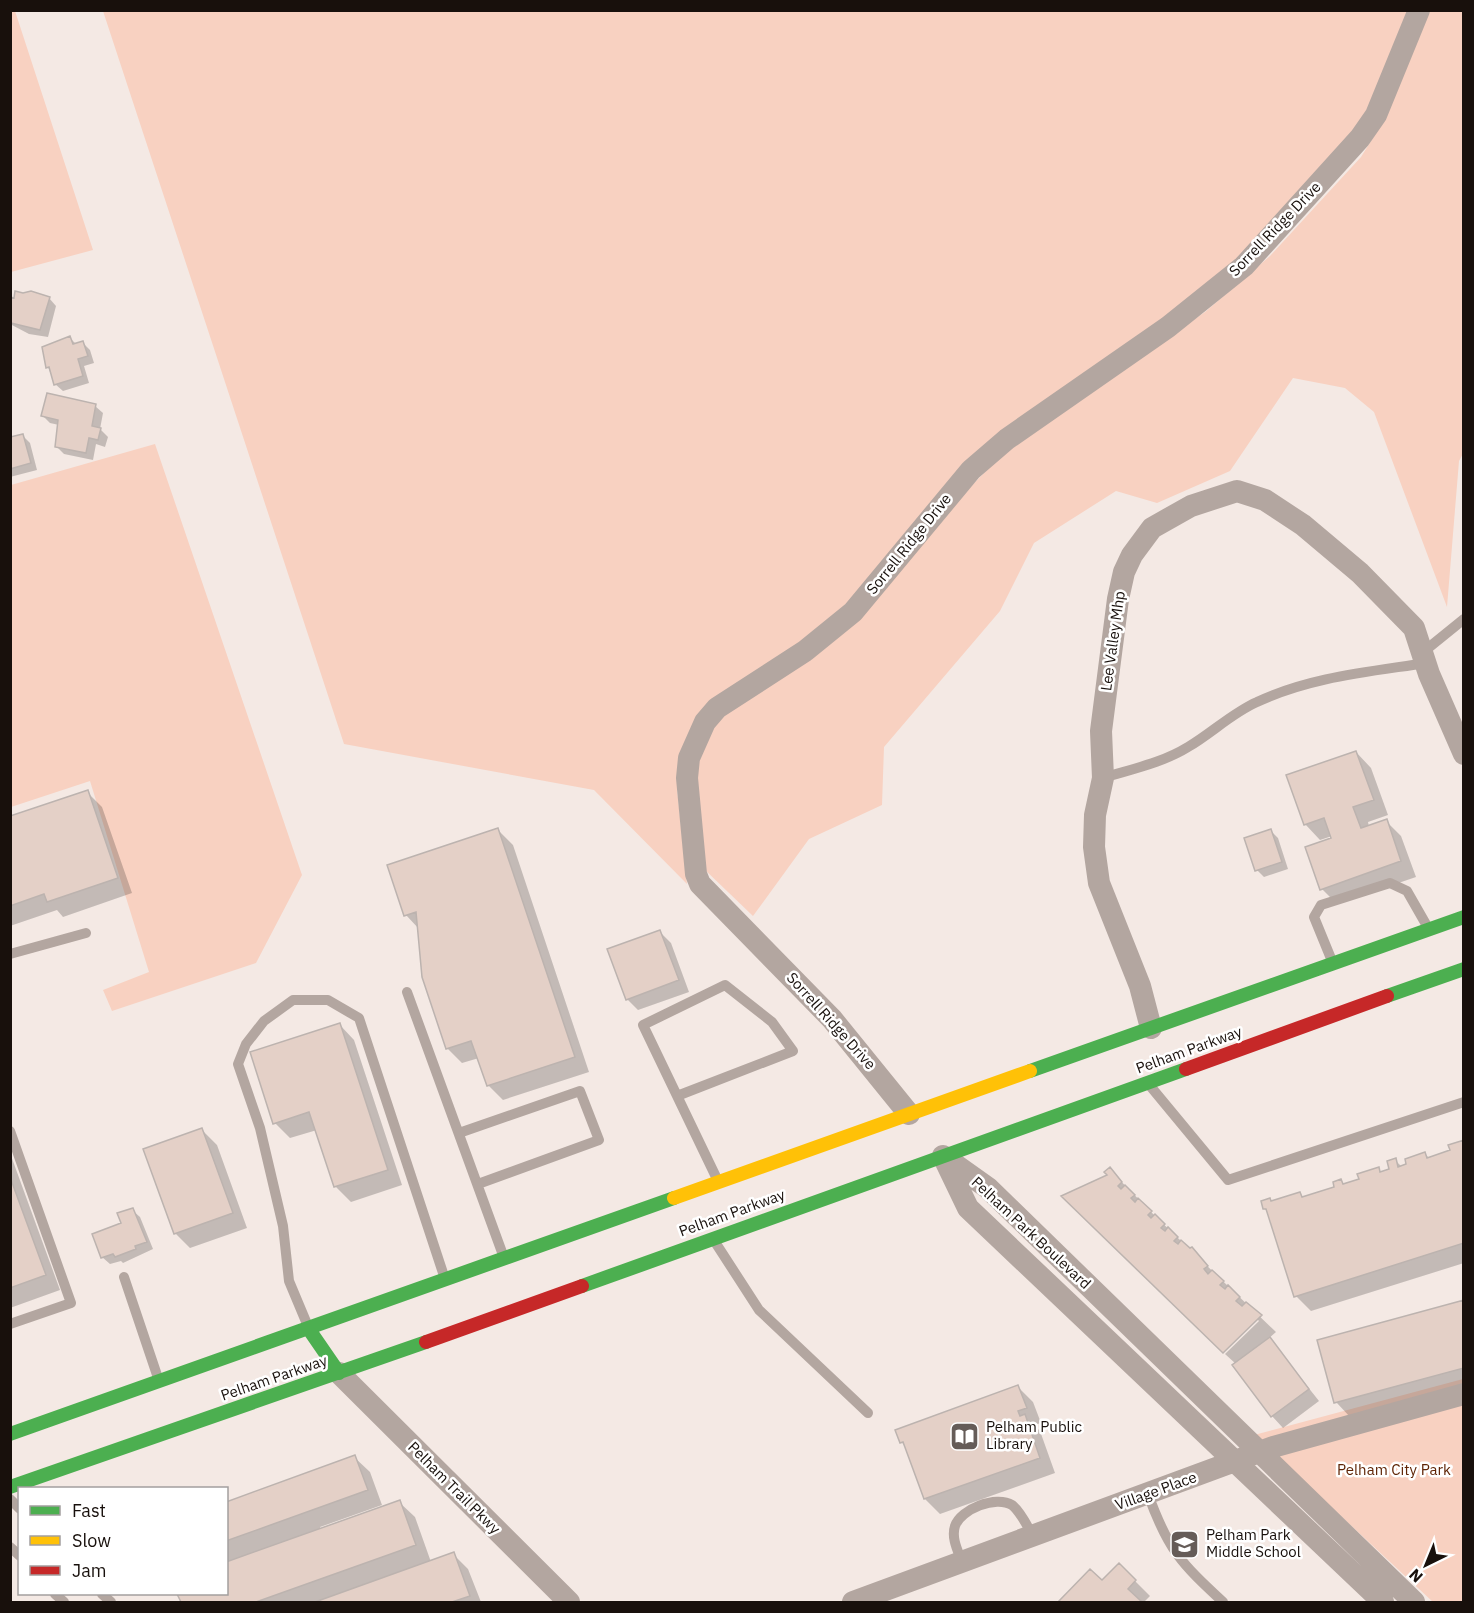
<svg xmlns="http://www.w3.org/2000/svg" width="1474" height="1613" font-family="'IBM Plex Sans',sans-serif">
  <rect width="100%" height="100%" fill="#f4e9e4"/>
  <!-- green -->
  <path fill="#f8d1c1" d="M15 11 93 250 11 272 10 11Z
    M103 11H1408L1368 108 1348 142 1256 243 1197 296 1004 429 870 583 682 749 677 789 687 884 594 790 344 744Z
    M1428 11H1463L1464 452 1459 461 1447 607 1374 412 1345 388 1293 378 1230 471 1157 503 1116 491 1034 543 1000 611 884 747 882 805 809 839 753 916 704 869 695 762 707 730 741 699 802 661 1013 443 1205 312 1270 256 1361 157 1384 120Z
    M155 444 302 875 256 963 112 1011 103 990 149 972 90 781 11 807V485Z
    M1463 1379V1602H1433L1254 1435Z"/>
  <!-- shadow -->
  <path fill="#0003" d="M49 298 56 306 48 337 29 334 10 324V299Z
    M70 338 77 345 83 343 90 350 94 363 84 366 89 383 63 391 55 384 48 367Z
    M95 406 103 413 100 429 108 437 105 447 96 444 93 460 64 454 56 446 59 425 50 423 43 416Z
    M22 435 30 443 37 470 10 477V439Z
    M1356 752 1371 768 1388 815 1368 822 1369 827 1386 821 1401 836 1416 877 1337 904 1322 889 1332 836 1320 840 1305 824Z
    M87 792 102 807 132 893 63 917 57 910 10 926V818Z
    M498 830 513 845 589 1072 503 1100 488 1085 479 1058 462 1063 447 1048 419 929 406 915Z
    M1271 831 1278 838 1288 869 1264 877 1257 870Z
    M660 932 671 943 689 992 638 1010 627 999Z
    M339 1024 354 1040 402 1185 351 1202 336 1187 317 1130 290 1138 275 1123Z
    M202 1130 217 1145 247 1228 190 1248 175 1233Z
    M1464 1142V1263L1311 1311 1296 1296 1269 1213 1265 1209 1272 1203 1299 1194 1304 1198 1336 1188 1341 1181 1345 1185 1361 1180 1378 1169 1383 1173 1391 1170 1395 1160 1402 1167 1425 1154 1429 1158 1452 1151Z
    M10 1153 60 1290 10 1308Z
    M1109 1169 1155 1216 1276 1332 1269 1338 1319 1401 1283 1428 1272 1416 1236 1364 1225 1354 1259 1321 1257 1319 1223 1352 1109 1175Z
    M132 1210 140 1217 153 1249 123 1263 121 1261 110 1264 102 1257Z
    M1464 1302V1387L1351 1418 1336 1402Z
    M1018 1387 1033 1402 1041 1423 1034 1425 1040 1431 1055 1473 940 1514 925 1499 907 1447 901 1442Z
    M354 1457 370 1472 382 1505 320 1527 321 1530 399 1502 415 1517 431 1562 453 1554 468 1569 481 1602H182L179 1594H226V1503Z
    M1119 1565 1150 1596 1144 1602H1060L1090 1571 1102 1582Z"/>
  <!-- building -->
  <path fill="#e4d0c7" stroke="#bcb3af" stroke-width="1.5" d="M15 291 23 293 31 291 50 297 40 330 11 323 10 297 14 298Z
    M70 336 73 344 83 341 88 356 78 359 83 376 54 385 49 367 46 368 42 347Z
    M47 393 96 404 92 426 101 428 98 440 89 438 86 453 55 447 58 420 41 416Z
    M23 434 31 463 10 469V437Z
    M1356 751 1374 800 1353 807 1361 828 1387 819 1401 861 1320 890 1305 847 1331 838 1324 818 1304 825 1286 775Z
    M88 790 118 878 47 902 44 894 10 906V816Z
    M498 828 575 1057 487 1086 471 1041 446 1049 422 977 416 912 404 916 387 865Z
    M1271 829 1282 862 1255 871 1244 838Z
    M660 930 679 980 626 1000 607 949Z
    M340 1023 388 1170 334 1187 309 1112 273 1124 250 1052Z
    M202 1128 233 1213 174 1234 143 1149Z
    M1464 1140V1243L1294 1297 1266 1209H1263L1261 1201 1270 1198 1271 1201 1300 1192 1302 1197 1334 1187 1333 1182 1341 1179 1343 1184 1359 1179 1357 1174 1379 1167 1380 1172 1389 1169 1387 1161 1396 1158 1398 1167 1406 1164 1405 1159 1425 1152 1427 1158 1450 1150 1448 1145Z
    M1110 1167 1122 1182 1118 1186 1121 1189 1125 1185 1135 1195 1131 1198 1135 1202 1138 1198 1152 1211 1148 1215 1151 1218 1155 1214 1165 1224 1161 1228 1165 1231 1168 1227 1178 1237 1174 1241 1178 1244 1181 1240 1190 1248 1192 1247 1208 1266 1204 1269 1208 1274 1212 1270 1224 1281 1220 1285 1225 1289 1228 1285 1240 1297 1236 1301 1242 1306 1246 1302 1262 1315 1223 1353 1061 1196 1107 1175 1104 1172Z
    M10 1177 46 1275 10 1288Z
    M133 1208 147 1242 135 1246 136 1249 115 1257 113 1254 101 1258 92 1234 121 1223 117 1213Z
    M1464 1300V1368L1334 1403 1317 1340Z
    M1270 1337 1309 1389 1271 1417 1232 1365Z
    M1018 1385 1027 1408 1018 1411 1020 1416 1025 1414 1040 1458 924 1499 903 1442 900 1443 895 1430Z
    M355 1455 368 1490 226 1541V1502Z
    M400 1500 416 1545 256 1602H181L177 1594H226V1562Z
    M454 1552 470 1596 452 1602H315Z
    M1119 1563 1136 1580 1128 1589 1142 1602H1058L1090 1569 1102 1580Z"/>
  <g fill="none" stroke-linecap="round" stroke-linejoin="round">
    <!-- lane -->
    <path stroke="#b3a6a0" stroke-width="10" d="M1422 653 1464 619
      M1103 778C1132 769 1162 763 1188 747 1212 733 1232 713 1257 702 1310 677 1368 672 1426 663
      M10 954 86 933
      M1332 961 1314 917 1321 905 1390 883 1407 891 1427 926
      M407 992 503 1255
      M1151 1087 1228 1180 1464 1102
      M677 1096 793 1051 772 1022 725 985 643 1025 717 1179
      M10 1131 71 1303 10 1324
      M459 1133 580 1091 599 1140 478 1184
      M715 1242 759 1310 868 1413
      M124 1277 158 1378
      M307 1324 289 1281 283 1226 260 1128 238 1064 246 1044 264 1021 293 1000H328L359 1018 444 1276
      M1148 1494C1168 1550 1181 1563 1223 1602
      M10 1499 20 1509
      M10 1547 20 1556
      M962 1562C958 1551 951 1538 955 1526 961 1509 996 1495 1012 1505 1021 1512 1027 1526 1033 1536
      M55 1594 64 1602
      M102 1594 111 1602"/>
    <!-- street -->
    <path stroke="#b3a6a0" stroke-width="22" d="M1151 1028 1140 986 1099 883 1094 847 1095 815 1103 778 1101 731 1118 599 1124 572 1132 555 1152 528 1191 506 1237 491 1265 500 1303 525 1360 573 1414 628 1429 674 1464 754
      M909 1114 832 1019 700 884 696 874 687 778 689 758 705 722 717 708 805 651 853 612 971 470 1007 439 1168 327 1244 266 1360 138 1376 115 1419 10
      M339 1373 569 1602
      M853 1602 1273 1447 1464 1394
      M1383 1602 968 1208 943 1156 988 1188 1414 1602"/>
    <!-- fast -->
    <path stroke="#4caf50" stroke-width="14" d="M1387 996 1464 969
      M1030 1071 1464 917
      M582 1286 1186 1069
      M308 1328 339 1373
      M10 1434 674 1198
      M10 1487 426 1342"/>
    <!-- slow -->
    <path stroke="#ffc107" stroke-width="14" d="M674 1198 1030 1071"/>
    <!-- jam -->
    <path stroke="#c62828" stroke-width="14" d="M1186 1069 1387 996
      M426 1342 582 1286"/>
  </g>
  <!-- icons -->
  <defs>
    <symbol id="library-square" viewBox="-11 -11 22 22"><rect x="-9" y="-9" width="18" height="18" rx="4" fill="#655c58" stroke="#fff"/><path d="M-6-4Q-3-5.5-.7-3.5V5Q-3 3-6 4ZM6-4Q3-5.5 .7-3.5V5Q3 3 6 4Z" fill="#fff"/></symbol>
    <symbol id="school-square" viewBox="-11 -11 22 22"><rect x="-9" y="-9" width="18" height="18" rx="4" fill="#655c58" stroke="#fff"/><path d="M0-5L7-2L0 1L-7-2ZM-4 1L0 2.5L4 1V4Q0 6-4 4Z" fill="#fff"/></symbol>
  </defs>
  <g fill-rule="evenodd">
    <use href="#library-square" x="948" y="1420" width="33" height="33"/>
    <use href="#school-square" x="1168" y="1528" width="33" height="33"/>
  </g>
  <g text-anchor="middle" stroke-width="5" stroke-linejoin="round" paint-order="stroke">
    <!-- street labels -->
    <g font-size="15" fill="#18100c" stroke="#fff">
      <text transform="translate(1275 229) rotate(-46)" y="5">Sorrell Ridge Drive</text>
      <text transform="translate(909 544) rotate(-51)" y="5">Sorrell Ridge Drive</text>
      <text transform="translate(1113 641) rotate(-82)" y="5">Lee Valley Mhp</text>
      <text transform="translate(831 1021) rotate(48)" y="5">Sorrell Ridge Drive</text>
      <text transform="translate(1189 1050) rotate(-20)" y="5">Pelham Parkway</text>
      <text transform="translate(732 1213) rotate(-20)" y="5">Pelham Parkway</text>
      <text transform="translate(1031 1233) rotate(43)" y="5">Pelham Park Boulevard</text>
      <text transform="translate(274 1378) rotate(-19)" y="5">Pelham Parkway</text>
      <text transform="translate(454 1488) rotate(45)" y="5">Pelham Trail Pkwy</text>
      <text transform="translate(1156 1491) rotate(-20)" y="5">Village Place</text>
    </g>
    <!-- poi labels -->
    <g font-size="15" fill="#18100c" stroke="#fff" text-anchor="start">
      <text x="986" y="1432">Pelham Public<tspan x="986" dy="17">Library</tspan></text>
      <text x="1206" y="1540">Pelham Park<tspan x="1206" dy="17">Middle School</tspan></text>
    </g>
    <!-- park labels -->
    <g font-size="15" fill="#5f2506" stroke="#fff">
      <text x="1394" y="1475">Pelham City Park</text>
    </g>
  </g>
  <!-- border -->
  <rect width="1474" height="1613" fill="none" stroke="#18100c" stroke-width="24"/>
  <!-- legend -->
  <rect x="18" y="1487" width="210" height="108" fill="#ffffff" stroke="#a39f9e" stroke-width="1.5"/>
  <rect x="30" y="1506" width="30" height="9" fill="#4caf50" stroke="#a39f9e" stroke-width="1.5"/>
  <text x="72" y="1517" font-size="18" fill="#18100c">Fast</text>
  <rect x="30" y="1536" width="30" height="9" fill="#ffc107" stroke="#a39f9e" stroke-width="1.5"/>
  <text x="72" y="1547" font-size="18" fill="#18100c">Slow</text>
  <rect x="30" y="1566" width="30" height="9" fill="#c62828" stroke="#a39f9e" stroke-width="1.5"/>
  <text x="72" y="1577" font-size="18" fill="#18100c">Jam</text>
  <!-- north arrow -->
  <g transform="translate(1426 1565) rotate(223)" stroke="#ffffff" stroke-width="4.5" paint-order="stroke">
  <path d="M0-4.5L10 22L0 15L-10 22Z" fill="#18100c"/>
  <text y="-9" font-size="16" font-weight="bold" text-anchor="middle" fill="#18100c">N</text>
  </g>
</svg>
